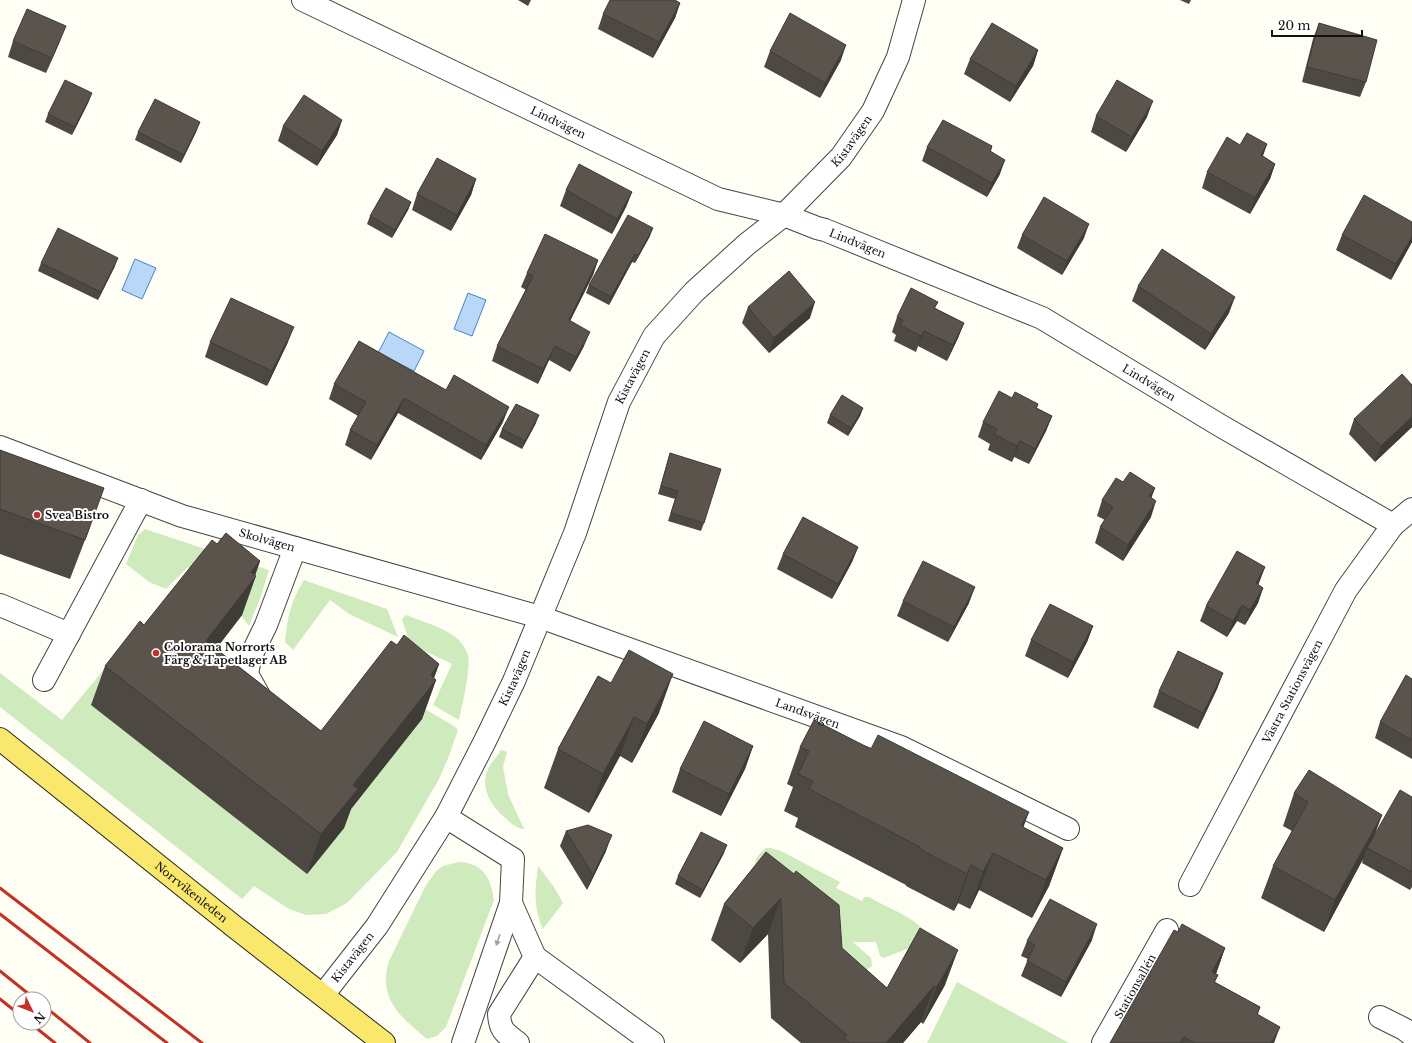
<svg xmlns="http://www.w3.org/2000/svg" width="1412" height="1043" font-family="'Libre Baskerville',serif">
  <rect width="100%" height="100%" fill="#fffef5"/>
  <!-- green -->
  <path fill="#cfebbd" d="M145 529 269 570 261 596 249 626C236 607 207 581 188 567L166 589 149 582 126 564 138 535Z
    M304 580 387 609 398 637 349 614 330 600 293 650 285 642C287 619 291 600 304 580Z
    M406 615C421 621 440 626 454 636 459 639 467 649 468 656 471 668 462 706 459 720L433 705 452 664 410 644 402 619Z
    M115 656 339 824 423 708 454 726 458 730 449 756 439 779 397 852 347 903 326 914 306 915 289 909 254 886 242 899 0 707V673L62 720Z
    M501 750 507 752 503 767 506 783 508 794 524 829C515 828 510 822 503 816 490 804 479 786 489 767 492 761 498 756 501 750Z
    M766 848H771L781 851 840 882 836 888 862 901 864 897H869C883 906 922 920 926 935L914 946 884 958 880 956 876 942H853L871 958 872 966 868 969 857 973 755 866C755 857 760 853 766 848Z
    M459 862C483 863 491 878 494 900L446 1027 437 1036 427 1039C401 1017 377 999 389 961L426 885 437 870 443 866Z
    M538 866 554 887 563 903 543 929C533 907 535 890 538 866Z
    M957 982 1069 1043H927Z"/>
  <!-- water -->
  <path fill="#b9d8f7" stroke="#3f84cf" d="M135 259 156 268 142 299 122 290Z
    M468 293 486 300 472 336 454 329Z
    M389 332 424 351 414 371 378 353Z"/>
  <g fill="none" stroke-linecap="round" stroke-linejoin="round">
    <defs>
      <g id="minor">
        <path id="s1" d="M303 0 718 199 784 215 817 228 825 230 1042 318 1221 426 1393 525"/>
        <path id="s2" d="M0 447 182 516 540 617 901 747 1068 829"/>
        <path d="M0 605 69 634"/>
        <path d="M44 680 141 500"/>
        <path d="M261 699 247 674 250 658 266 625 295 548"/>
        <path d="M446 817 513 859 511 903 463 1043"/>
        <path id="s3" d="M1190 885 1346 590 1393 525 1412 509"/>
        <path d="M511 903 535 957 653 1043"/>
        <path id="s4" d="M323 995 377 926 446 817 485 741 514 681 575 533 619 402 654 336 694 292 747 244 784 215 841 157 873 111 898 57 914 0"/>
        <path d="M1380 1017 1404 1029 1412 1035"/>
        <path d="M518 1043C505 1033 500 1031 499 1014L535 957"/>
        <path id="s5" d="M1103 1043 1167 930"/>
      </g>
      <g id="major">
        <path id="s6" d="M0 739 236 928 384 1043"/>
      </g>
    </defs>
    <!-- minor casing -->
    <use href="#minor" stroke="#444" stroke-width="24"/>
    <!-- major casing -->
    <use href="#major" stroke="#222" stroke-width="24"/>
    <!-- minor -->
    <use href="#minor" stroke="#fff" stroke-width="22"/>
    <!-- major -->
    <use href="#major" stroke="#f9e86b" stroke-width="22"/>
    <!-- rail -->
    <path stroke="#c43226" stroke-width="3" d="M0 888 202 1043
      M0 914 167 1043
      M0 971 35 999
      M0 999 20 1015
      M44 1006 90 1043
      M30 1023 55 1043"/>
  </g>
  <!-- wall -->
  <path fill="#4d4842" d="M518 0H531L528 6Z
    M1180 0H1191L1189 4Z
    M680 3 675 18 653 58 598 29 603 14Z
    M1319 23 1366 82 1360 97 1302 82 1313 39Z
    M13 41H60L46 73 8 57Z
    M1038 50 1033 66 1010 102 964 74 970 59Z
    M770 51 841 60 820 98 764 67Z
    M89 101 72 135 45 122 48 114Z
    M1096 116 1147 117 1126 152 1091 132Z
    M342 120 337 135 317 166 278 141 283 126Z
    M197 130 181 163 135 140 138 132Z
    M1267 144 1263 156 1275 164 1270 179 1250 214 1202 188 1207 172 1240 145Z
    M992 146 991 151 1000 174 987 197 922 161 927 147Z
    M476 179 471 195 451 231 412 210 417 194Z
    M566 190 632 192 626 207 612 234 560 206Z
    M411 202 408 210 392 238 367 224 370 216Z
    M1412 222V242L1391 280 1336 250 1342 235Z
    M1022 235 1084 238 1062 275 1017 248Z
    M650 236 635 263 632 262 609 305 586 293 589 285Z
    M598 260 593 275 570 321 584 346 570 372 549 360 538 384 492 361 497 346 526 290 521 287 527 273Z
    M41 263 115 266 98 300 38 271Z
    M1138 286 1229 313 1205 350 1132 301Z
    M938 302 935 308 964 323 958 338 947 361 918 346 916 352 894 341 896 335 892 332 897 317Z
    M748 307 810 318 769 353 742 323Z
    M359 341 503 422 481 460 398 413 371 460 345 445 350 430 358 416 329 399 334 384Z
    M210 342H288L267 386 205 357Z
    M1412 385V427L1375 462 1349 434 1354 419Z
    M1012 398 1038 404 1037 408 1052 416 1046 431 1029 464 1014 457 1012 462 988 450 990 444 978 437 983 422Z
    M863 408 860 416 848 436 827 423 830 415Z
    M536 423 522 449 499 437 502 429Z
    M0 450 90 527 70 579 0 554Z
    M670 453 704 523 701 531 668 521 675 499 658 494Z
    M1123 482 1155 488 1151 498V517L1123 561 1095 543 1100 527 1105 520 1097 516 1102 500Z
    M217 544 260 561 242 615 216 649 321 731 397 645 439 664 434 678 436 680 422 719 351 809 344 828 307 874 91 705 105 666 144 625Z
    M858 547 852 562 832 599 777 569 783 554Z
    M1265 567 1258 585 1263 588 1258 603 1245 625 1237 621 1227 637 1200 621 1206 606Z
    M903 601 969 603 948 642 897 616Z
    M1093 626 1087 642 1068 678 1025 656 1031 640Z
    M1223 673 1217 689 1198 729 1153 707 1159 691Z
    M598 676 659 713 632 763 620 756 589 813 544 788 558 749Z
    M1412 679V759L1375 738 1380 722Z
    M753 746 745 769 721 816 672 792 680 769Z
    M800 747 1023 827 1063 848 1049 886 1032 918 979 890 970 909 958 903 954 911 906 886V885L795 827 798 818 784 811 793 787 787 784Z
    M1294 793 1382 815 1374 836 1412 797V887L1410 890 1362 863 1363 859 1324 932 1261 898 1273 866 1292 831 1283 826Z
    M566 831 606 851 587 890 560 846Z
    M766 852 842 948 887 988 945 985 923 1024 921 1022 903 1043H801L771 1018 768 934 740 963 711 940 724 904Z
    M724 853 700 898 675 884 678 876Z
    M1178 932 1225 948 1216 974 1218 975 1215 982 1260 1007 1258 1014 1274 1043H1110Z
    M1092 940 1061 997 1021 976 1028 959 1021 956 1027 941Z"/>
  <!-- shaded-wall -->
  <path fill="#3f3b36" d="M680 3 675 18 653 58 659 42Z
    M66 26 60 41 46 73 52 58Z
    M846 45 841 60 820 98 825 83Z
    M1038 50 1033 66 1010 102 1016 86Z
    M92 93 89 101 72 135 75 127Z
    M1153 101 1147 117 1126 152 1132 137Z
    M342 120 337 135 317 166 322 151Z
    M200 122 197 130 181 163 184 155Z
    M1267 144 1261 160V155Z
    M1005 160 1000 174 987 197 992 183Z
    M1275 164 1270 179 1250 214 1255 198Z
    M476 179 471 195 451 231 457 215Z
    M632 192 626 207 612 234 617 219Z
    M411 202 408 210 392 238 395 230Z
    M1089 224 1084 238 1062 275 1067 261Z
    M653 228 650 236 635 263 638 256Z
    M1412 237V242L1391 280 1396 264Z
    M635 254 632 262 609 305 611 297Z
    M118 258 115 266 98 300 101 292Z
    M598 260 593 275 563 335 569 320Z
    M1235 297 1229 313 1205 350 1211 334Z
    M815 302 810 318 769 353 774 338Z
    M964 323 958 338 947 361 953 345Z
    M294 327 288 342 267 386 272 371Z
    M924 331 918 346 916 352 921 336Z
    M590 332 584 346 570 372 576 357Z
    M555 346 549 360 538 384 543 369Z
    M404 398 398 413 371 460 377 445Z
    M509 407 503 422 481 460 486 445Z
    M863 408 860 416 848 436 851 428Z
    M539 415 536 423 522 449 525 441Z
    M1052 416 1046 431 1029 464 1035 449Z
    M1412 417V427L1375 462 1381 446Z
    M1020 441 1014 457 1012 462 1017 446Z
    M1155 488 1149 504V496Z
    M1156 501 1151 517 1123 561 1128 545Z
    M858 547 852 562 832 599 838 584Z
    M260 561 253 580 256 576 242 615 192 680 206 641 251 572Z
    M1265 567 1259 583 1250 599 1256 583Z
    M975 587 969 603 948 642 954 627Z
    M1263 588 1258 603 1245 625 1250 610Z
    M1242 605 1237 621 1227 637 1233 621Z
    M1093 626 1087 642 1068 678 1073 662Z
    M439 664 431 686 436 680 422 719 351 809 344 828 307 874 321 834 353 785Z
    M1223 673 1217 689 1198 729 1203 713Z
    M673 674 659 713 632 763 647 724Z
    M634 717 620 756 589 813 603 774Z
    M753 746 745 769 721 816 729 794Z
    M1029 812 1015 850 1021 826Z
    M1382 815 1370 847 1367 848 1363 859 1324 932 1335 900Z
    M612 835 606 851 587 890 593 875Z
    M727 845 724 853 700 898 703 890Z
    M1063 848 1049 886 1032 918 1046 880Z
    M993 853 979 890 970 909 983 872Z
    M971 865 958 903 954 911 967 874Z
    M781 898 768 934 740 963 753 928Z
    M1097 924 1092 940 1061 997 1066 982Z
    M1225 948 1212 985V972Z
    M958 950 945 985 923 1024 936 988Z
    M934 986 921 1022 903 1043H886Z
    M1280 1027 1274 1043H1271Z"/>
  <!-- building -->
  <path fill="#5a544d" stroke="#3f3b36" d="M610 0H675L680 3 659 42 603 14Z
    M27 9 66 26 52 58 13 41Z
    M790 13 846 45 825 83 770 51Z
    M992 23 1038 50 1016 86 970 59Z
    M1319 23 1377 40 1366 82 1307 67Z
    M65 80 92 93 75 127 48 114Z
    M1117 80 1153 101 1132 137 1096 116Z
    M304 95 342 120 322 151 283 126Z
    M155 99 200 122 184 155 138 132Z
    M943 120 992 146 990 151 1005 160 992 183 927 147Z
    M1247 133 1267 144 1261 155 1275 164 1255 198 1207 172 1227 137 1240 145Z
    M437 158 476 179 457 215 417 194Z
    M579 164 632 192 617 219 566 190Z
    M386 188 411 202 395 230 370 216Z
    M1364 195 1412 222V237L1396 264 1342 235Z
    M1044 197 1089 224 1067 261 1022 235Z
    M628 215 653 228 638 256 635 254 611 297 589 285Z
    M58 228 118 258 101 292 41 263Z
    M545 234 598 260 569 320 590 332 576 357 555 346 543 369 497 346 533 276 527 273Z
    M1162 249 1235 297 1211 334 1138 286Z
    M789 271 815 302 774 338 748 307Z
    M911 288 938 302 934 308 964 323 953 345 924 331 921 336 900 325 903 320 897 317Z
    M231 298 294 327 272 371 210 342Z
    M359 341 446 390 454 375 509 407 486 445 404 398 377 445 350 430 366 402 334 384Z
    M1402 374 1412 385V417L1381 446 1354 419Z
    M999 391 1012 398 1015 392 1038 404 1036 408 1052 416 1035 449 1020 441 1017 446 994 434 997 429 983 422Z
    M842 395 863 408 851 428 830 415Z
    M516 404 539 415 525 441 502 429Z
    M0 450 104 488 85 540 0 509Z
    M670 453 721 469 704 523 671 513 678 491 661 486Z
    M1130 472 1155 488 1149 496 1156 501 1128 545 1100 527 1113 507 1102 500 1116 478 1123 482Z
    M803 517 858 547 838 584 783 554Z
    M226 533 260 561 251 572 256 576 206 641 321 731 391 641 397 645 404 635 439 664 431 675 436 680 353 785 358 789 321 834 105 666 140 621 144 625 212 540 217 544Z
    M1237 551 1265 567 1256 583 1263 588 1250 610 1242 605 1233 621 1206 606Z
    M923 561 975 587 954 627 903 601Z
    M1050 604 1093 626 1073 662 1031 640Z
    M629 650 673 674 647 724 634 717 603 774 558 749 598 676 611 683Z
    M1178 651 1223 673 1203 713 1159 691Z
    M1406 675 1412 679V740L1380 722Z
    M814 720 871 749 878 735 1029 812 1021 826 1063 848 1046 880 993 853 983 872 971 865 967 874 920 849V847L809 789 813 781 798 774 809 751 800 747Z
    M704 721 753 746 729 794 680 769Z
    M1309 770 1382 815 1335 900 1273 866 1308 802 1294 793Z
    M1400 790 1412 797V872L1367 848Z
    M588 825 612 835 593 875 566 831Z
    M701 832 727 845 703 890 678 876Z
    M766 852 794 874 796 871 839 905 842 948 887 988 920 928 958 950 936 988 934 986 886 1043H849L844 1038 847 1035 784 983 781 898 753 928 724 904Z
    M1050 899 1097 924 1066 982 1027 961 1035 945 1027 941Z
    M1182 924 1225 948 1212 972 1218 975 1214 982 1260 1007 1257 1014 1280 1027 1271 1043H1194L1184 1037 1180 1043H1110L1174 930 1178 932Z"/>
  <!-- one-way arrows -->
  <defs><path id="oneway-solid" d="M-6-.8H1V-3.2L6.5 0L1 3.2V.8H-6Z"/></defs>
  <use fill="#a0a0a0" href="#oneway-solid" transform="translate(498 940) rotate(109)"/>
  <!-- markers -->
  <g fill="#c43226" stroke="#fff" stroke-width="1.5">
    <circle cx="37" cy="515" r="4"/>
    <circle cx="156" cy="653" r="4"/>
  </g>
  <g text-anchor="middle" stroke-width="4" stroke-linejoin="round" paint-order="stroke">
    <!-- street labels -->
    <g font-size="11" fill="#111" stroke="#fff">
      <text dy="4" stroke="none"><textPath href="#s1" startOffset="283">Lindvägen</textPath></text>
      <text dy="4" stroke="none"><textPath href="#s4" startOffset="1020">Kistavägen</textPath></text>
      <text dy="4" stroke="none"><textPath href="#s1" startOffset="607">Lindvägen</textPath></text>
      <text dy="4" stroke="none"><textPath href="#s4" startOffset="696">Kistavägen</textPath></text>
      <text dy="4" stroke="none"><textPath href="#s1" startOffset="931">Lindvägen</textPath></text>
      <text dy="4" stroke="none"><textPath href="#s2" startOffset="283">Skolvägen</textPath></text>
      <text dy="4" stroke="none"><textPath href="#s4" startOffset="372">Kistavägen</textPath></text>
      <text dy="4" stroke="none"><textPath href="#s3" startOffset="219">Västra Stationsvägen</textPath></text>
      <text dy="4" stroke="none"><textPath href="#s2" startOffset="851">Landsvägen</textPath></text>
      <text dy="4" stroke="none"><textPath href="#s6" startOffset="245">Norrvikenleden</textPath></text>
      <text dy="4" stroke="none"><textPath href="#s4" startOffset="48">Kistavägen</textPath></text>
      <text dy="4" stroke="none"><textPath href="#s5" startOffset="65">Stationsallén</textPath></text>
    </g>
    <!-- poi labels -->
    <g font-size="11" font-weight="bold" fill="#111" stroke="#fff" text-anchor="start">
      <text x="45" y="519">Svea Bistro</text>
      <text x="164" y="651">Colorama Norrorts<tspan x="164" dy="13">Färg &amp; Tapetlager AB</tspan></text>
    </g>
  </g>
  <!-- north arrow -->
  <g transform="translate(32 1011) rotate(133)"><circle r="19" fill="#ffffff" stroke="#a0a0a0"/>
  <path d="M0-3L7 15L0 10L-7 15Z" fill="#c43226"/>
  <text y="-6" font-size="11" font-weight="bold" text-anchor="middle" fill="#111111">N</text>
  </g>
  <!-- scale -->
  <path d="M1272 30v6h90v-6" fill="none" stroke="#111111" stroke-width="2"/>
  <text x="1278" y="30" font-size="12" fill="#111111" stroke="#ffffff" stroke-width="3" paint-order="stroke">20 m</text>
</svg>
